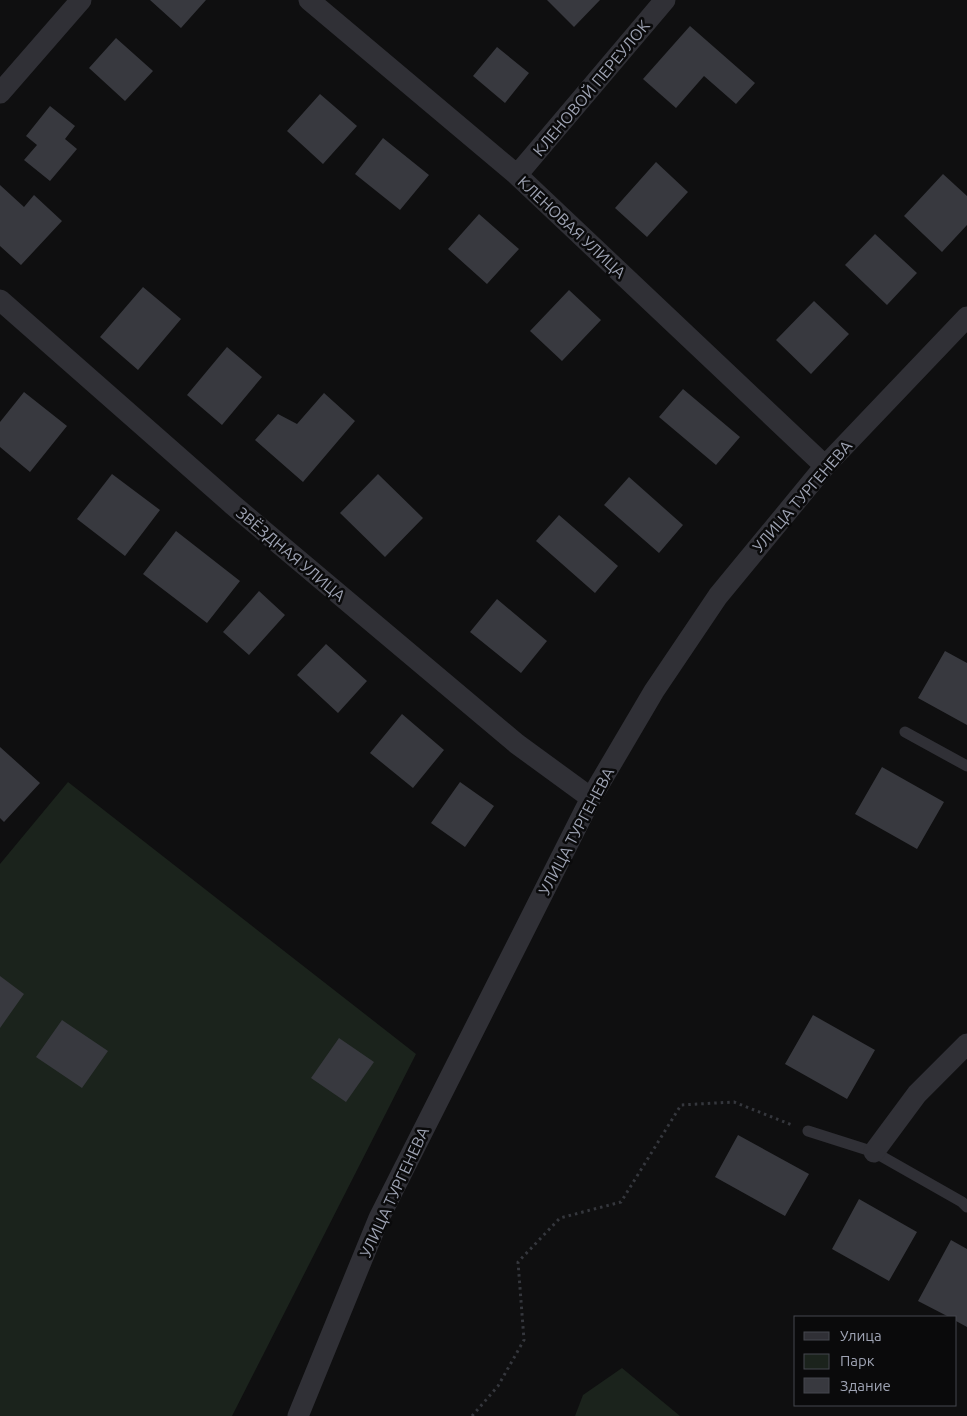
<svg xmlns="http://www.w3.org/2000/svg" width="967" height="1416" font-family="Ubuntu,sans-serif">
  <rect width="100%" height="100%" fill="#0f0f10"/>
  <!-- green -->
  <path fill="#1b231c" d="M68 782 416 1054 232 1416H0V864Z
    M622 1368 680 1416H575L583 1395Z"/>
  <!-- building -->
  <path fill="#38393f" d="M150 0H206L181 28Z
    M547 0H600L574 27Z
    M690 26 755 83 736 104 704 76 676 108 643 79Z
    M116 38 153 71 125 101 89 68Z
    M497 47 529 73 505 103 473 76Z
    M320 94 357 126 323 164 287 131Z
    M50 106 75 126 65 139 77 149 50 181 24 160 37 145 26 136Z
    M383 138 429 175 400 210 355 174Z
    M656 162 688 192 647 237 615 208Z
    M943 174 967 196V225L942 252 904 216Z
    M0 185 24 207 34 195 62 221 21 265 0 246Z
    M479 214 519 249 487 284 448 249Z
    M875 234 917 273 887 305 845 265Z
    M143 287 181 319 138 370 100 337Z
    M569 290 601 320 562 361 530 331Z
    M814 301 849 334 811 374 776 340Z
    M227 347 262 377 222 425 187 395Z
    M683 389 740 437 716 465 659 417Z
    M24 392 67 426 30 472 0 447V422Z
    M324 393 355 421 303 482 255 440 278 414 297 424Z
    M112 474 160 510 125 556 77 519Z
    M378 474 423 518 385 557 340 513Z
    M629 477 683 525 659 553 604 505Z
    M559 515 618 566 595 593 536 541Z
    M176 531 240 581 207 623 143 574Z
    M259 591 285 615 249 655 223 632Z
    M497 599 547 641 521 673 470 632Z
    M326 644 367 681 338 713 297 675Z
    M945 651 967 663V725L918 698Z
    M402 714 444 750 413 788 370 753Z
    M0 747 40 783 4 822 0 818Z
    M882 767 944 802 917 849 855 814Z
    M460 782 494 806 465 847 431 823Z
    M0 976 24 994 0 1028Z
    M813 1015 875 1050 847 1099 785 1064Z
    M62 1020 108 1051 82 1088 36 1057Z
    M339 1038 374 1062 346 1102 311 1078Z
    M738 1135 809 1174 785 1216 715 1177Z
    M859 1199 917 1232 889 1281 832 1249Z
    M951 1240 967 1249V1327L956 1321V1317H949L918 1301Z"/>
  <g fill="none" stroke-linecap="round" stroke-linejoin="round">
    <!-- path -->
    <path stroke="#35373d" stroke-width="3" stroke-dasharray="2.5 4" stroke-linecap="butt" d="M472 1416 498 1386 524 1340 518 1262 560 1218 621 1202 681 1105 734 1102 792 1125"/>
    <!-- service -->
    <path stroke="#303036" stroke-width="11" d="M905 732 967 766
      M808 1131 874 1152 962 1202 967 1207"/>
    <!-- minor -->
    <path stroke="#303036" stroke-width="21" d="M309 0 517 175 825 466
      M0 93 81 0
      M517 175 665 0
      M0 300 233 505 517 744 591 798
      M874 1152 917 1094 967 1044
      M298 1416 379 1218 591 798 654 691 718 596 825 466 967 317"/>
  </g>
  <g text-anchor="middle" stroke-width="5" stroke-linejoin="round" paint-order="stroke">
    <!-- street labels -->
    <g font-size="16" fill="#9ea3b3" stroke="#0a0a0b">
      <text transform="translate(591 88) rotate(-50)" y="6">КЛЕНОВОЙ ПЕРЕУЛОК</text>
      <text transform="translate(572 227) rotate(43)" y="6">КЛЕНОВАЯ УЛИЦА</text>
      <text transform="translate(802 496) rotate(-49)" y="6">УЛИЦА ТУРГЕНЕВА</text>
      <text transform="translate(291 554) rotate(40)" y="6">ЗВЁЗДНАЯ УЛИЦА</text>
      <text transform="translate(576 831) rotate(-62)" y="6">УЛИЦА ТУРГЕНЕВА</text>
      <text transform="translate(394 1192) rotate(-65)" y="6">УЛИЦА ТУРГЕНЕВА</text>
    </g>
  </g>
  <!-- legend -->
  <rect x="794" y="1316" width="162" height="90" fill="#0a0a0b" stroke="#45474e"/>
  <rect x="804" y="1332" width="25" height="8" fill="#303036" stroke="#45474e"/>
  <text x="840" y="1341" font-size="15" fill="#9ea3b3">Улица</text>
  <rect x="804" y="1354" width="25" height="15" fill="#1b231c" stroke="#45474e"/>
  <text x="840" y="1366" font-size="15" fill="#9ea3b3">Парк</text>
  <rect x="804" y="1378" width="25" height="15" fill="#38393f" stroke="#45474e"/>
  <text x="840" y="1391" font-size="15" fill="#9ea3b3">Здание</text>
</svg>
